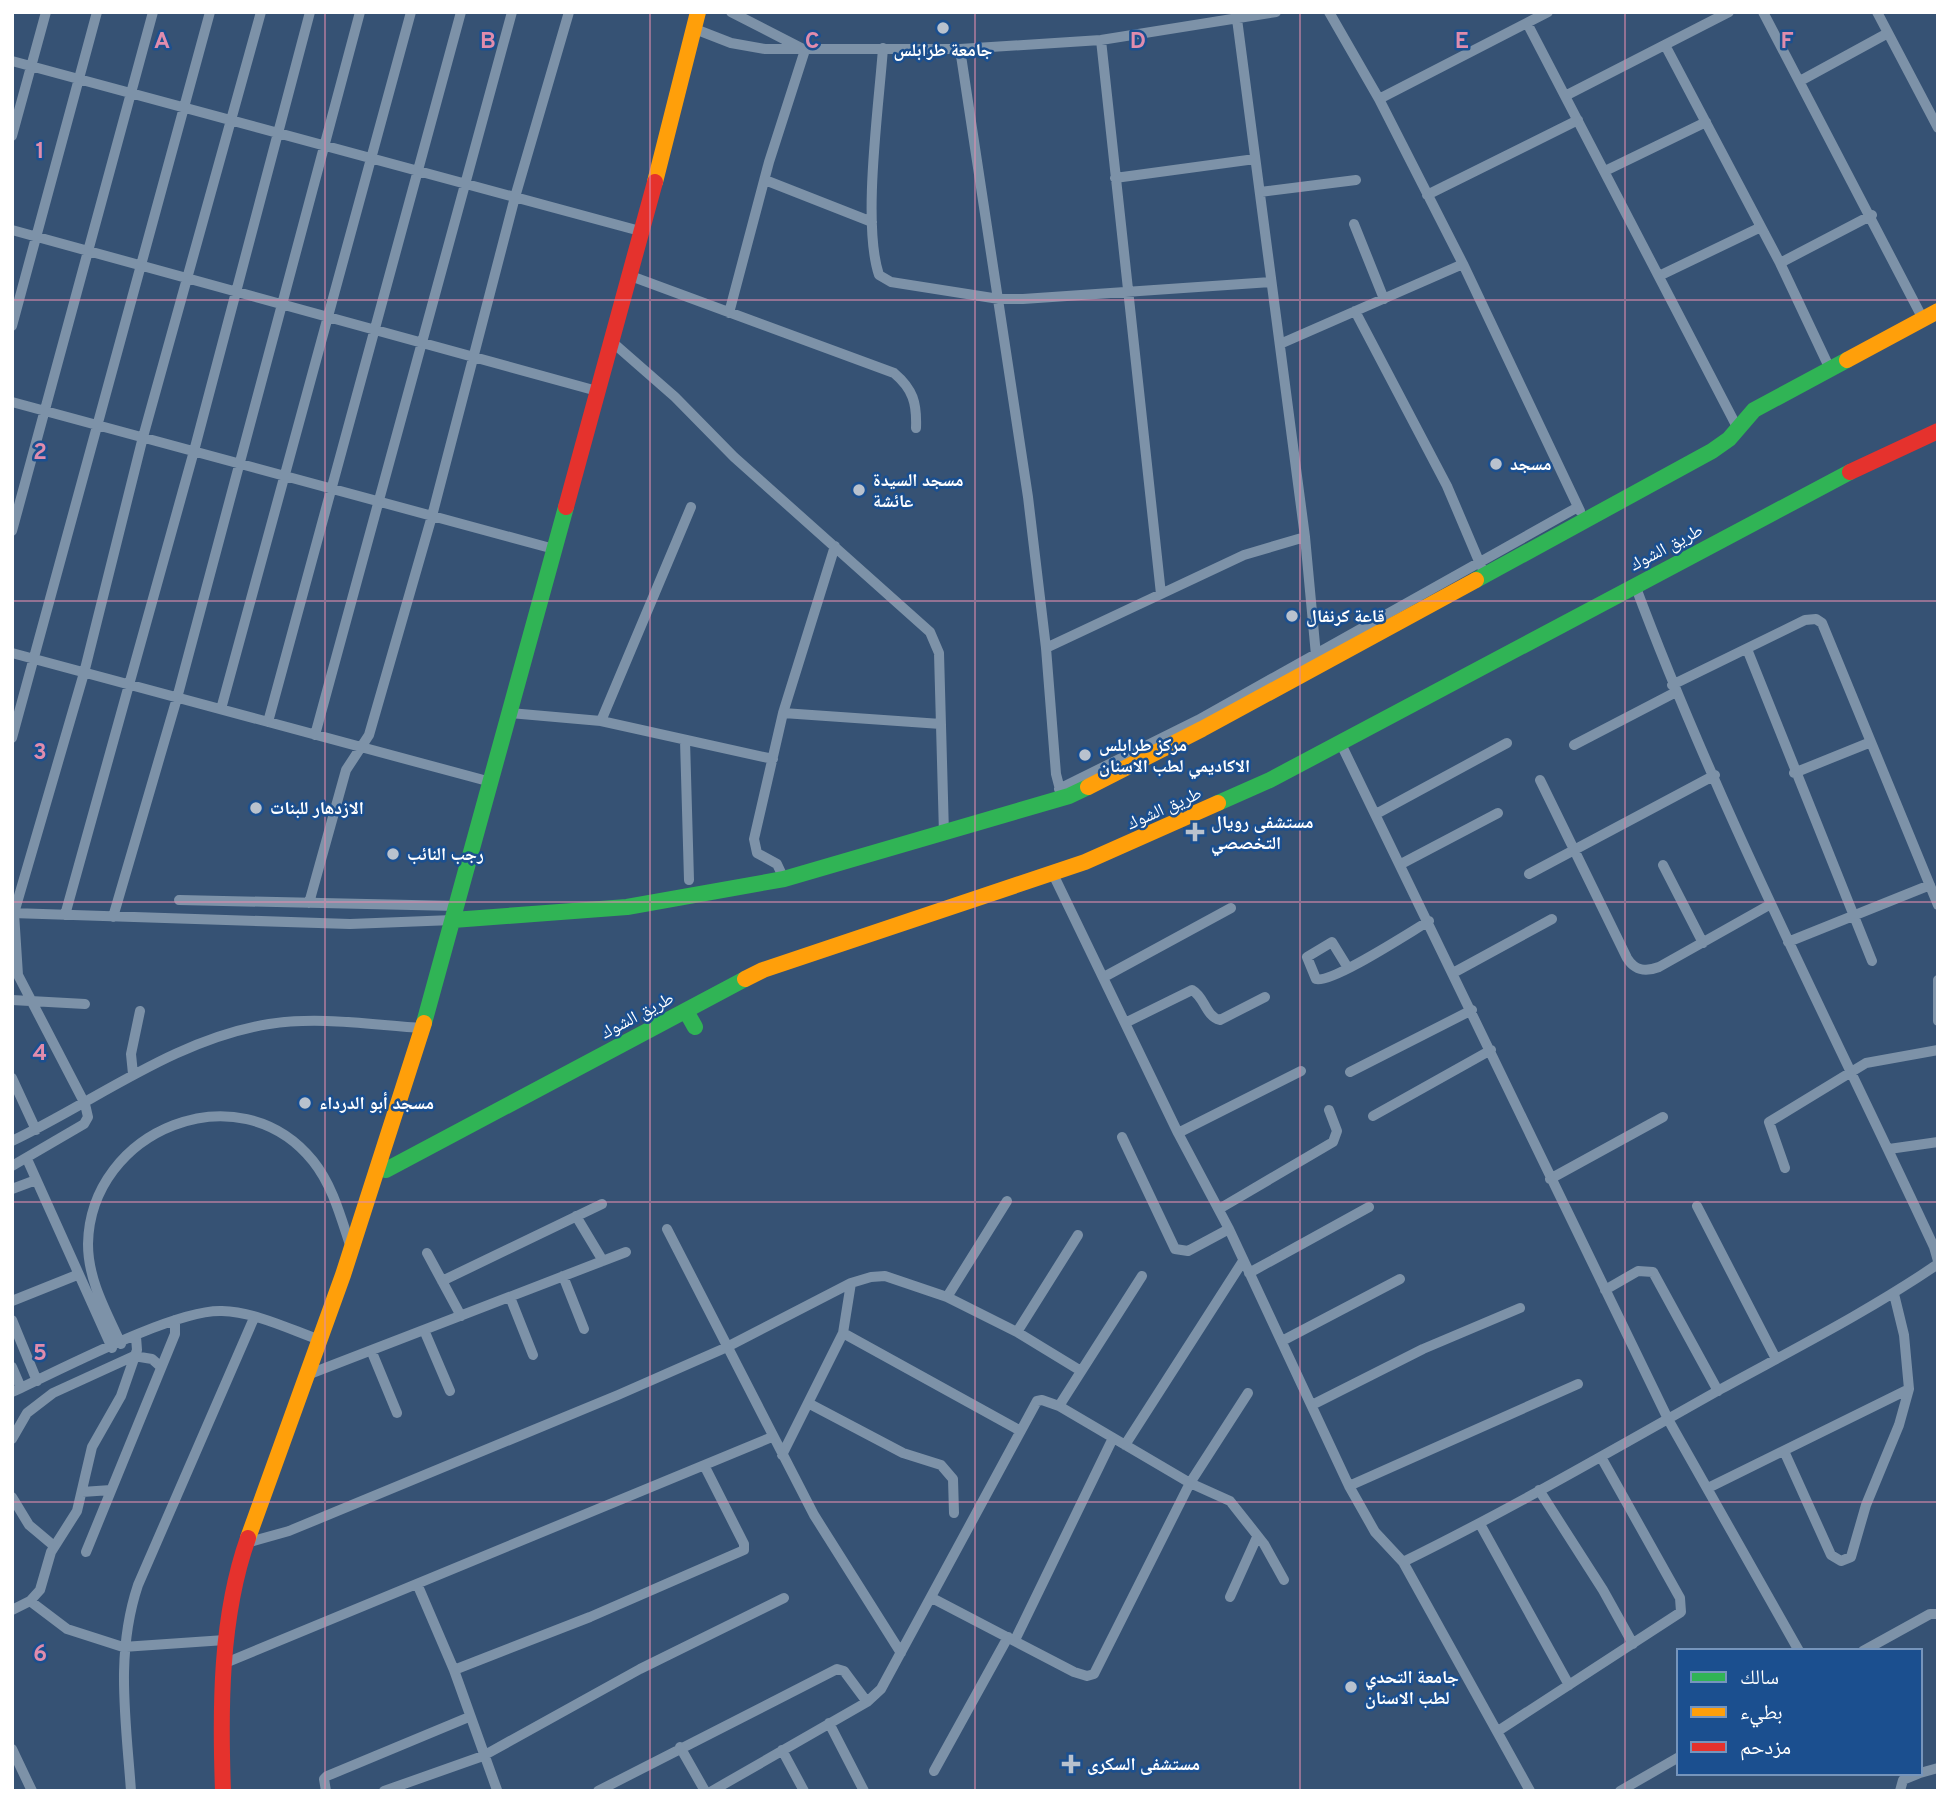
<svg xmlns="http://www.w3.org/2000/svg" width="1950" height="1803" font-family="Overpass,'Noto Naskh Arabic',sans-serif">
  <rect width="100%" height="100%" fill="#365274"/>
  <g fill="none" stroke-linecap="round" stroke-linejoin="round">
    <!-- street -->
    <path stroke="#7d92a8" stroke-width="10" d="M731 12 805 50
      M1329 12 1379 99 1463 264 1580 511
      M1763 12 1923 319
      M1877 12 1938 128
      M1237 19 1305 537 1317 666
      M1527 23 1737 427
      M695 29 731 43 765 49H960L1101 40 1276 12
      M1101 40 1161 594
      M1665 45 1780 263 1830 369
      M883 48C879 105 862 224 879 275L891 282 999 299H1023L1271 282
      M960 49 1028 497 1046 648 1056 774 1062 797
      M12 61 640 231
      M1800 81 1888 33
      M1565 96 1729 12
      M1379 99 1548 12
      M12 136 46 12
      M1605 171 1706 122
      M1115 178 1255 159
      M765 180 872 222
      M1260 192 1356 180
      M1427 195 1578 120
      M1354 224 1384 299
      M12 230 597 391
      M1780 263 1872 215
      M628 275 894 373C913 389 917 403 916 428
      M1661 275 1761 227
      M1355 311 1447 486 1481 566
      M729 313 769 162 805 50
      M12 326 97 12
      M611 341 675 397 734 457 930 632 939 653 944 834
      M1280 344 1463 264
      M12 402 554 549
      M12 531 153 12
      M1635 585C1720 813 1832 1028 1934 1247L1938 1261
      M1046 648 1244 555 1305 537
      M1747 649 1872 961
      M12 653 491 782
      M1672 685 1805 620 1816 619 1822 623 1938 905
      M221 709 411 12
      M510 713 601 721 773 759
      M783 713 941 724
      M601 721 691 507
      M268 722 461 12
      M315 735 512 12
      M12 738 210 12
      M685 740 689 880
      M1341 744 1669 1421 1799 1651
      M1574 745 1676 692
      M1794 773 1871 742
      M1540 780 1627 958C1635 971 1646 972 1659 967L1771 904
      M1059 789 1198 720 1578 507
      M1376 814 1507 743
      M1401 864 1498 813
      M1663 865 1703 943
      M1053 874 1178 1133 1229 1229 1349 1486 1375 1532 1403 1562 1530 1791
      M1529 874 1715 775
      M784 879 777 864 757 853 754 839 783 713 835 546
      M179 900 457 906
      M309 903 346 770 369 735 432 516 515 197 569 12
      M12 913 350 924 453 920
      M65 915 194 451 310 12
      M113 917 177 698 360 12
      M1788 942 1930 885
      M1348 968 1332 942 1307 957 1316 979C1331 984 1410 932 1429 921
      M1453 973 1552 919
      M1104 977 1231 908
      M1938 980V1021
      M12 1000 85 1004
      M1125 1023 1192 990C1205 997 1205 1016 1220 1020L1265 997
      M1350 1072 1472 1010
      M133 1074 131 1054 140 1011
      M12 1078 36 1130
      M1373 1116 1491 1050
      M1178 1133 1301 1071
      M1122 1137 1175 1249 1188 1251 1229 1229
      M12 1141C96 1101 175 1039 269 1024 319 1016 373 1025 423 1028
      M1889 1149 1938 1142
      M27 1159 112 1348
      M12 1166 84 1124 88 1117 85 1104 18 975 14 913 84 673 143 437 261 12
      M1785 1168 1769 1122 1866 1063 1938 1050
      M1550 1179 1663 1117
      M12 1189 36 1180
      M1697 1206 1776 1359
      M1219 1209 1333 1142 1337 1131 1329 1110
      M576 1216 603 1261
      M667 1229 814 1515 901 1653
      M427 1253 461 1316
      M1249 1273 1369 1207
      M563 1276 584 1329
      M442 1281 602 1204
      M1605 1290 1638 1271 1653 1272 1718 1391
      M510 1297 533 1355
      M947 1297 1007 1201
      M12 1301 77 1275
      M12 1320 37 1381
      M424 1330 450 1391
      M1017 1332 1078 1235
      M843 1333 1019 1430
      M1282 1341 1400 1279
      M121 1344C106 1311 88 1280 88 1244 90 1130 239 1069 313 1161 333 1186 341 1218 351 1248
      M371 1350 397 1413
      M12 1367 21 1388
      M307 1375 626 1252
      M12 1392C60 1370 175 1309 222 1311 255 1312 289 1329 320 1340
      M808 1403 903 1453 941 1465 953 1479 954 1513
      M1312 1405 1423 1349 1520 1308
      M1059 1406 1142 1276
      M12 1439 27 1413 53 1393 134 1356 152 1359 161 1367
      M1125 1445 1243 1261
      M1784 1451 1831 1555 1841 1561 1851 1557 1866 1505 1899 1425 1909 1389 1904 1335 1894 1294
      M782 1455 843 1333 851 1283
      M1349 1486 1578 1384
      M1708 1488 1909 1389
      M1539 1490 1603 1590 1633 1644
      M82 1492 111 1490
      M12 1497 29 1525 54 1546
      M1480 1524 1569 1685
      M246 1543 289 1531 618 1395 725 1348 851 1283 871 1277 885 1276 947 1297 1017 1332 1081 1371
      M86 1552 175 1334V1320
      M1403 1562C1511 1509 1616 1448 1721 1389 1794 1349 1869 1311 1938 1264
      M418 1586 454 1670 497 1790
      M1230 1597 1257 1537
      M932 1598 1074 1672 1087 1676 1094 1674 1190 1483 1248 1393
      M30 1601 67 1629 123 1647 225 1640
      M12 1610 30 1601 40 1590 51 1552 77 1511 92 1447 121 1396 137 1350 136 1337
      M1015 1640 1113 1438
      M1863 1651 1930 1614H1938
      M223 1664 772 1437
      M454 1670 590 1617 744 1550V1544L705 1467
      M829 1723 864 1791
      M1498 1731 1681 1612 1680 1598 1601 1457
      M680 1747 705 1791
      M12 1749 32 1791
      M782 1750 804 1791
      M934 1771 1008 1637
      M1920 1773 1938 1768
      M131 1791C126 1720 115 1654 138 1585L254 1318
      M326 1791 324 1779 327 1776 469 1717
      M384 1791 483 1756 640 1669 784 1598
      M598 1791 837 1669 844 1671 867 1702
      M712 1791 867 1702 881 1689 1037 1401 1042 1400 1059 1406 1190 1483 1230 1501 1264 1544 1284 1580
      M1620 1791 1679 1757
      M1900 1791 1903 1780 1920 1773"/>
    <!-- fast -->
    <path stroke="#30b455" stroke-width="16" d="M1476 580 1712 451 1729 439 1754 410 1847 360
      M1218 803 1270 780 1850 472
      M453 920 627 907 784 879 1069 796 1088 787
      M686 1011 695 1027
      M424 1023 566 507
      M386 1170 745 979"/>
    <!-- slow -->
    <path stroke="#ff9f0a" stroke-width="16" d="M655 182 698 12
      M1847 360 1938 311
      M1088 787 1202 729 1476 580
      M745 979 763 970 1085 862 1218 803
      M248 1538 343 1275 424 1023"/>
    <!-- jam -->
    <path stroke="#e5322d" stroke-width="16" d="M1850 472 1938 431
      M566 507 655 182
      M223 1791C220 1709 220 1617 248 1538"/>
  </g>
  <!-- grid -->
  <path fill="none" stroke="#e08cad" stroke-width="2" stroke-opacity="0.55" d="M325 12V1791M650 12V1791M975 12V1791M1300 12V1791M1625 12V1791M12 300H1938M12 601H1938M12 902H1938M12 1202H1938M12 1502H1938"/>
  <!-- markers -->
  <g fill="#b9c2ce" stroke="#1b4f8f" stroke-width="2.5">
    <circle cx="943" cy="28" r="7"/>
    <circle cx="1496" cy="464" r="7"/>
    <circle cx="859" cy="490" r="7"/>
    <circle cx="1292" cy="616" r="7"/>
    <circle cx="1085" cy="755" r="7"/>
    <circle cx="256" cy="808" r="7"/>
    <path d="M1191.5 821.5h7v7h7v7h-7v7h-7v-7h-7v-7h7z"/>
    <circle cx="393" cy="854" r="7"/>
    <circle cx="305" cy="1103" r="7"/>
    <circle cx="1351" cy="1687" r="7"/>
    <path d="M1067.5 1753.5h7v7h7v7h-7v7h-7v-7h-7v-7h7z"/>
  </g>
  <g text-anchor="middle" stroke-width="5" stroke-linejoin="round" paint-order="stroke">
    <!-- poi labels -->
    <g font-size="18" font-weight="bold" fill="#fff" stroke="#1b4f8f" text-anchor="start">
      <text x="943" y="56" text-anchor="middle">جامعة طرابلس</text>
      <text x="1510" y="470">مسجد</text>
      <text x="873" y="486">مسجد السيدة<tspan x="873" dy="21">عائشة</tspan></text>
      <text x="1306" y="622">قاعة كرنفال</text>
      <text x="1099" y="751">مركز طرابلس<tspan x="1099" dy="21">الاكاديمي لطب الاسنان</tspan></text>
      <text x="270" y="814">الازدهار للبنات</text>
      <text x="1211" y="828">مستشفى رويال<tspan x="1211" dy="21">التخصصي</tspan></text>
      <text x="407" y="860">رجب النائب</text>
      <text x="319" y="1109">مسجد أبو الدرداء</text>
      <text x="1365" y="1683">جامعة التحدي<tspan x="1365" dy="21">لطب الاسنان</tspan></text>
      <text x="1087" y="1770">مستشفى السكرى</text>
    </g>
    <!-- street labels -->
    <g font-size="18" fill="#fff" stroke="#1b4f8f">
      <text transform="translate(1666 547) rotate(-28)" y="6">طريق الشوك</text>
      <text transform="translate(1164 808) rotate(-24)" y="6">طريق الشوك</text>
      <text transform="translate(637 1015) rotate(-28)" y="6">طريق الشوك</text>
    </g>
  </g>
  <g font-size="23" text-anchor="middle" font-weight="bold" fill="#e08cad" stroke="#1b4f8f" stroke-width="5" stroke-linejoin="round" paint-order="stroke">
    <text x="162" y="48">A</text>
    <text x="488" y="48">B</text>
    <text x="812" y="48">C</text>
    <text x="1138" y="48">D</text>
    <text x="1462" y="48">E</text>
    <text x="1787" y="48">F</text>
    <text x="40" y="158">1</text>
    <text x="40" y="459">2</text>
    <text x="40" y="759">3</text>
    <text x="40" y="1060">4</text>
    <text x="40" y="1360">5</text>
    <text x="40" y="1661">6</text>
  </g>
  <!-- border -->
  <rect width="1950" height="1803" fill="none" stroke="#ffffff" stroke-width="28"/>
  <!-- legend -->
  <rect x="1677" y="1649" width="245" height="126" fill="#1b4f8f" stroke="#7695bc" stroke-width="2"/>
  <rect x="1691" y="1672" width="35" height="10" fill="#30b455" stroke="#7695bc" stroke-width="2"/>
  <text x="1740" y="1684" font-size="21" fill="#ffffff">سالك</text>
  <rect x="1691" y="1707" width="35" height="10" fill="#ff9f0a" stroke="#7695bc" stroke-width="2"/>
  <text x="1740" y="1719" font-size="21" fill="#ffffff">بطيء</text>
  <rect x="1691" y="1742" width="35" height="10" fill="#e5322d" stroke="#7695bc" stroke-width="2"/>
  <text x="1740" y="1754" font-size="21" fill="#ffffff">مزدحم</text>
</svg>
